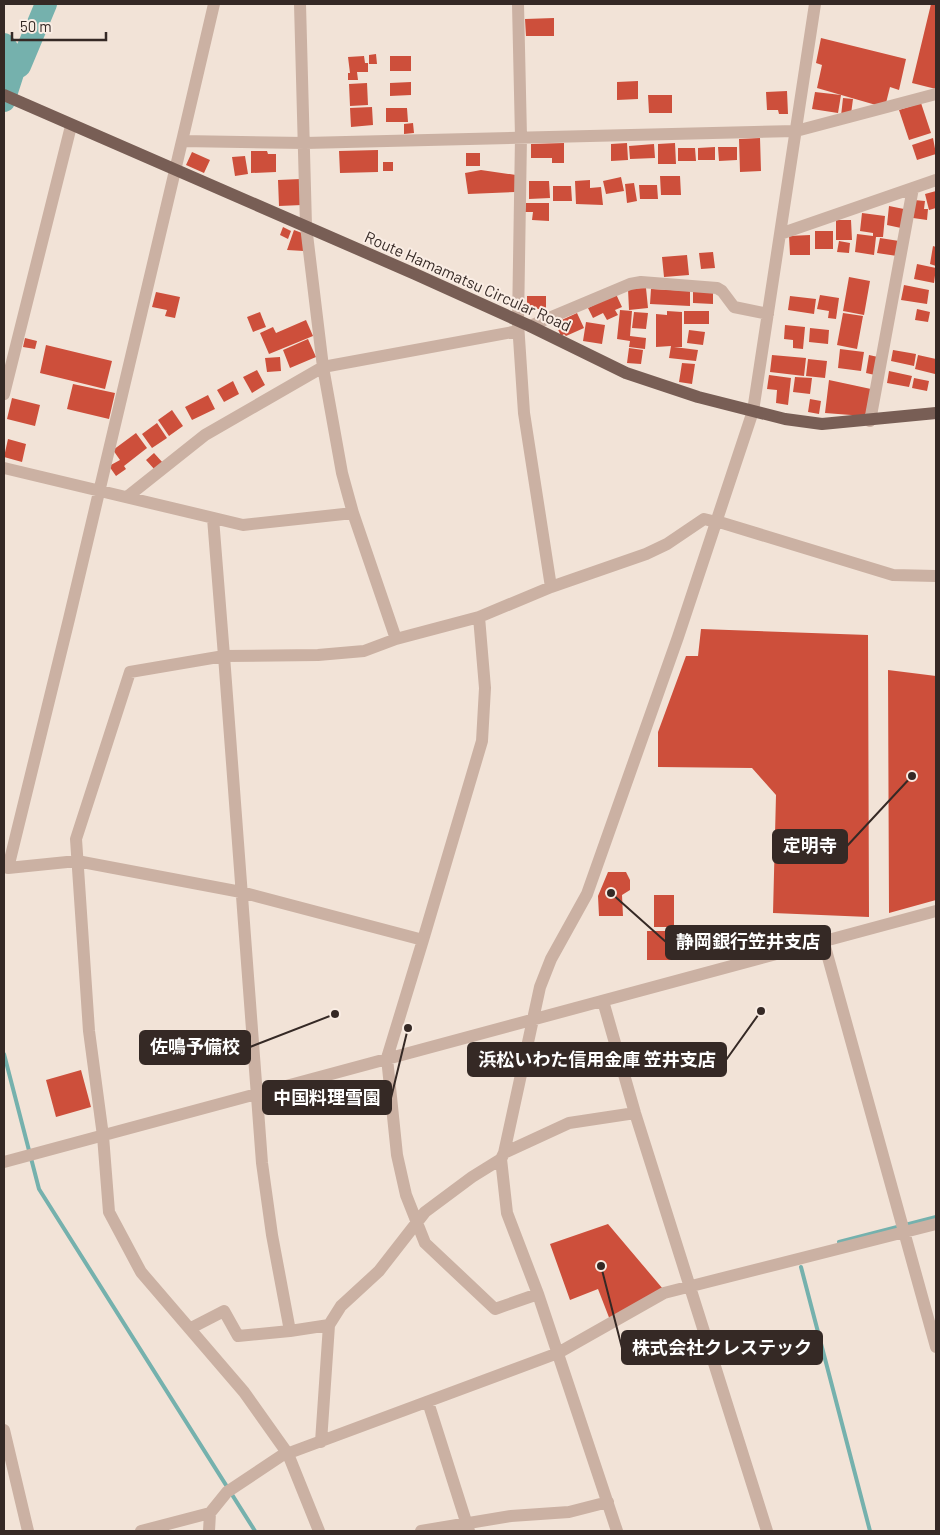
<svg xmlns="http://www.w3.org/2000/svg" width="940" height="1535" font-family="Barlow,'Noto Sans JP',sans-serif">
  <rect width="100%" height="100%" fill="#f2e3d7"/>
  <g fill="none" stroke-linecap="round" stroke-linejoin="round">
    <!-- stream -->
    <path stroke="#75b1ad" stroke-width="4" d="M4 1054 39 1189 255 1531
      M839 1242 936 1217
      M801 1267 870 1531"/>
    <!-- river -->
    <path stroke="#75b1ad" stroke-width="22" d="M4 44 9 51 14 70
      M4 101 14 70 20 66 46 4"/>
  </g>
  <!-- building -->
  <path fill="#cd4f3b" d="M931 4H936V89L912 83Z
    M554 18V36H526L525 19Z
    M821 38 906 59 899 90 890 87 886 103 876 105 817 88 822 65 816 63Z
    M376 54 377 64H369V55Z
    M364 56 365 63H368V72H357L358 80H348V73H350L348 57Z
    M390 56H411V71H390Z
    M638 81V99L617 100V82Z
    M411 82V95L390 96V83Z
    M367 83 368 105 350 106 349 84Z
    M787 91 788 114H779L778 110H767L766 92Z
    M815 92 841 95 838 113 812 109Z
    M648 95H672V113H649Z
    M843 98 853 99 851 114 841 116Z
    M921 103 931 133 909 140 899 110Z
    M372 107 373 125 351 127 350 108Z
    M386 108H407L408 122H386Z
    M413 123 414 133 404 134V124Z
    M760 138 761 171 740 172 739 139Z
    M933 138 936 154 917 160 912 145Z
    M564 143V163H552V158H531V144Z
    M627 143 628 160 611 161V144Z
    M675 143 676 164H658V144Z
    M654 144 655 158 630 159 629 146Z
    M715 147V160H698V148Z
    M718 147H737V160L719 161Z
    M678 148H695L696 161H678Z
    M378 150V172L340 173 339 151Z
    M251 151H267L268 154H276V172L251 173Z
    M192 152 210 160 204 173 186 165Z
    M466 153H480V166H466Z
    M245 156 248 174 235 176 232 157Z
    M383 162H393V171H383Z
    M481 170 516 175 515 192 468 194 465 173Z
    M660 176H680L681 195H661Z
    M621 177 624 191 606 194 603 181Z
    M301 179 302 205 279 206 278 180Z
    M590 180V188L601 187 603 205 576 204 575 181Z
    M529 181H549L550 198 529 199Z
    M634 183 637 201 627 203 625 184Z
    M639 185H657L658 199H640Z
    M553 186H571L572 201H553Z
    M936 191V208L929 210 925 194Z
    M914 200 925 201 924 209H928L927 220 913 218Z
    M526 203H549V221L532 220 533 212H525Z
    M889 206 904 209 901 228 887 225Z
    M862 213 885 216 883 237H876L874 255 855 252 857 234 873 236V233L860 231Z
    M836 220H851L852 240H836Z
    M283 227 291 231 288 239 280 235Z
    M294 230 302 233 304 251 287 250Z
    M815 231H833V249H815Z
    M810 235V255H790L789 236Z
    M880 238 899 241 897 256 877 253Z
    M839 241 850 243 849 253 837 252Z
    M933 246 936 247V266L930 264Z
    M713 252 715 268 701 269 699 253Z
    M687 255 689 275 664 277 662 257Z
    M917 264 936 268 934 283 914 279Z
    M849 277 870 281 864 315 843 311Z
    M904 285 929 290 927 304 901 300Z
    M646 288 648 308 629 310 628 289Z
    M651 289 690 291V306L650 304Z
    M693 290 713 291V304L693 303Z
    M156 292 180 297 175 318 165 316 167 310 152 307Z
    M616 294 622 307 615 310 618 315 607 320 603 313 593 318 588 308Z
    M820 295 839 298 836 319 828 318 829 311 817 309Z
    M527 296H546V309H527Z
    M790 296 816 299 814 314 788 310Z
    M917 309 930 312 928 322 915 320Z
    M620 310 632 311 630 336 646 338 645 349 629 347 630 341 617 339Z
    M667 311 682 312V347H674L698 350 696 361 669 358 671 346 656 347V314L667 315Z
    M684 311H709V324H684Z
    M260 312 266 327 253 332 247 317Z
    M634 312 648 313 646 329 632 328Z
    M577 313 584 328 566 336 564 334 561 336 555 323Z
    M843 313 863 316 857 349 837 345Z
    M306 320 313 336 269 354 260 333 273 327 276 333Z
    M586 322 605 325 602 344 583 341Z
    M785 325 805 327 803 349 793 348V340L784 339Z
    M810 328 829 330 828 344 809 342Z
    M689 330 705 332 703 345 687 343Z
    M25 338 37 341 35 349 23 347Z
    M308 339 316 357 290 368 283 350Z
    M46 345 112 361 105 389 40 373Z
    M629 348 643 350 641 364 627 363Z
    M840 349 864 352 861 371 838 368Z
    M893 350 916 354 914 366 891 361Z
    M772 355 806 358 804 376 770 372Z
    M869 355 878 357 875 375 866 373Z
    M918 355 936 359 935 374 915 369Z
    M280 357 281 371 267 372 265 358Z
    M808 359 827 361 825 378 806 376Z
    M682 363 695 364 692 384 679 382Z
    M257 370 265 385 252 393 243 377Z
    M889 371 912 376 909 387 887 383Z
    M769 375 791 378 788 405 776 403 777 390 767 389Z
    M795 377 812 378 810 394 793 392Z
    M914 378 929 381 927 391 912 388Z
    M829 380 871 389 866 413 864 416 825 413Z
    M233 381 239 394 224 402 217 390Z
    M73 384 115 393 109 419 67 409Z
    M208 395 215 409 192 420 185 407Z
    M12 398 40 405 35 426 7 419Z
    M810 399 821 401 819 414 808 412Z
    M172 410 183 426 169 436 158 420Z
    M157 423 167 438 152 448 142 434Z
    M136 433 147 448 124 466 126 469 116 476 109 466 120 460 113 450Z
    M8 439 26 444 22 462 4 457Z
    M154 453 163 463 155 470 146 460Z
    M701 629 868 635 869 917 773 913 776 795 752 768 658 767V732L686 656H698Z
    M888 670 936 676V900L889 913Z
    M608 872H626L630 880V890L622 895 623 916H599L598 896Z
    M654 895H674V927H654Z
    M647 931H671V960H647Z
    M81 1070 91 1107 56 1117 46 1080Z
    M608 1224 663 1289 610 1320 598 1289 570 1300 550 1244Z"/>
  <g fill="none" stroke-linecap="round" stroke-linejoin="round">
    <!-- minor -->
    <path stroke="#cbb1a3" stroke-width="12" d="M518 4 521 137 518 323 524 413 551 587
      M182 141 214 4
      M780 234 936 180
      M530 326 630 284 641 282 717 288 722 291 734 307 768 314
      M4 394 71 126
      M870 421 913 188
      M4 468 243 525 353 513 342 473 323 367 306 226 300 4
      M127 497 205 435 323 367 518 331
      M353 513 396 639 479 617 485 688 482 741 423 940
      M213 518 224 656 318 655 364 651 396 639
      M716 521 893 575 936 576
      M479 617 551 587 646 554 667 544 704 519 716 522
      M824 943 936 1347
      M603 1001 635 1113 767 1531
      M504 1153 569 1123 635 1113
      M4 1162 936 911
      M538 1294 495 1309 425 1243 406 1195 397 1155 387 1058 423 940 241 892 77 861 8 868 69 619 182 141 305 143 796 131 936 94
      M329 1325 341 1306 379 1271 425 1212 472 1177 501 1159
      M191 1328 224 1311 238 1336 290 1331
      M428 1402 469 1531
      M4 1430 28 1531
      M141 1531 210 1513
      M209 1531 210 1513 227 1492 281 1456 558 1353 664 1293 936 1224
      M319 1531 288 1454 244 1392 141 1272 109 1212 103 1136 89 1031 76 839 130 672 224 656 262 1163 272 1235 290 1331 329 1325 321 1442
      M421 1531 511 1516 569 1512 608 1502
      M617 1531 538 1294 507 1213 501 1159 504 1153 540 987 551 959 587 894 678 637 753 411 815 4"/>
    <!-- major -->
    <path stroke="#785e55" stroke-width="12" d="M4 95 415 274 530 326 626 373 698 397 785 419 822 424 936 413"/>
  </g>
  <g text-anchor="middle" stroke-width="4" stroke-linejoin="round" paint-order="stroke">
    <!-- street labels -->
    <g font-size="16" fill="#352925" stroke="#faede4">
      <text transform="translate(468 281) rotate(24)" y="6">Route Hamamatsu Circular Road</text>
    </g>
  </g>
  <!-- callouts -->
  <path fill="none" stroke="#352925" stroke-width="2" d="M912 776L847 846M611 893L666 942M335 1014L250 1047M761 1011L726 1060M408 1028L391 1098M601 1266L622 1348"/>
  <g fill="#352925" stroke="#faede4" stroke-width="2">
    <circle cx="912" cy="776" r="5"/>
    <circle cx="611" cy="893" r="5"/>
    <circle cx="335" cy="1014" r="5"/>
    <circle cx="761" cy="1011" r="5"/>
    <circle cx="408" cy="1028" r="5"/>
    <circle cx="601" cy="1266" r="5"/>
  </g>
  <g fill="#352925" stroke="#352925" stroke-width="2">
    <rect x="773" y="830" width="74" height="33" rx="5"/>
    <rect x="666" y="926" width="164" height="33" rx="5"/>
    <rect x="140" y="1031" width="110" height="33" rx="5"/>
    <rect x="468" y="1043" width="258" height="33" rx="5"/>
    <rect x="263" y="1081" width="128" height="33" rx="5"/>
    <rect x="622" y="1331" width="200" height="33" rx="5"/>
  </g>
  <g font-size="18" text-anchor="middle" font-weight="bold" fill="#fff">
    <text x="810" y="852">定明寺</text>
    <text x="748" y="948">静岡銀行笠井支店</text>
    <text x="195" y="1053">佐鳴予備校</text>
    <text x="597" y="1066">浜松いわた信用金庫 笠井支店</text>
    <text x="327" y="1104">中国料理雪園</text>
    <text x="722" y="1354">株式会社クレステック</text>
  </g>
  <!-- border -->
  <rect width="940" height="1535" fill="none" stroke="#352925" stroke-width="10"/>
  <!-- scale -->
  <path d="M12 32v8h94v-8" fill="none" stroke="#352925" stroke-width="2.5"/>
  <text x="20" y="32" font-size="15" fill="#352925" stroke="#faede4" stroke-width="4" paint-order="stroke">50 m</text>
</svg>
